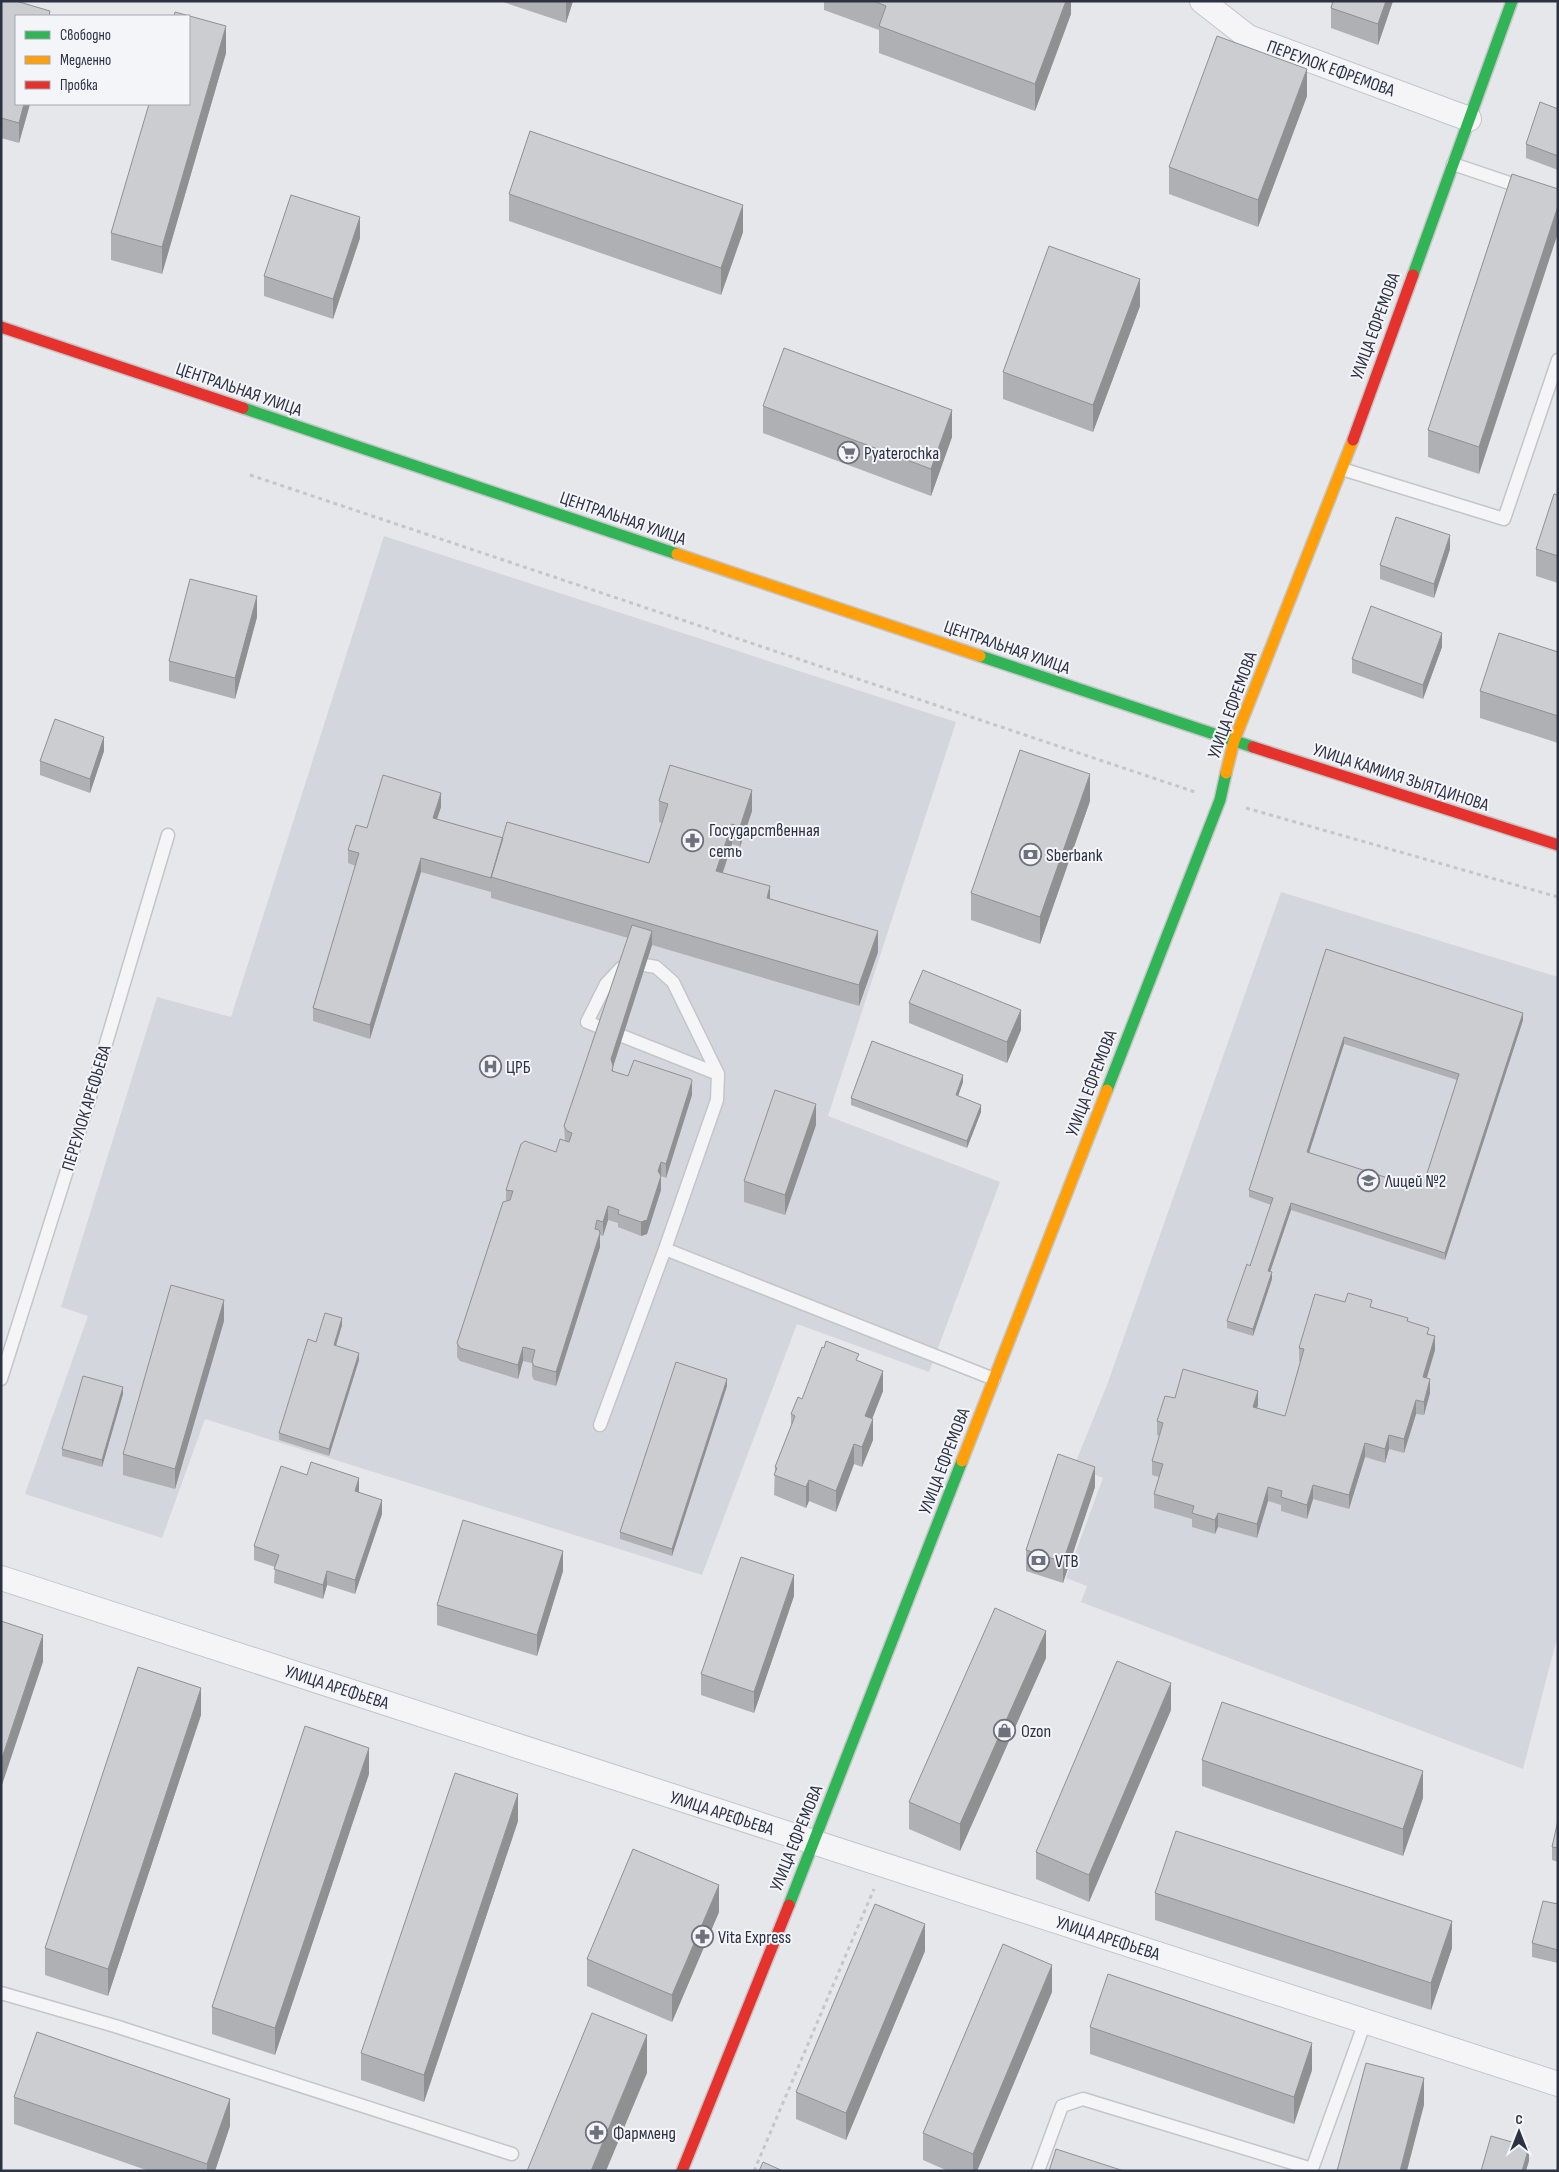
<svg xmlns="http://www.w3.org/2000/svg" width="1559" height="2172" font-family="'Sofia Sans Condensed',sans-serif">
  <rect width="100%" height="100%" fill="#e6e7ea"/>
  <!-- built -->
  <path fill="#d4d6dd" d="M384 536 956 722 828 1116 1000 1182 929 1372 797 1324 702 1575 205 1419 162 1538 25 1494 88 1316 61 1307 157 997 231 1017Z
    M1281 892 1558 977V1634L1523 1769 1081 1602 1087 1586 1066 1578 1103 1478 1074 1466 1107 1385Z"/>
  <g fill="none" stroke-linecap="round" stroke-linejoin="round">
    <defs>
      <path id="lane" d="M1453 164 1524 188
        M1342 469 1504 519 1558 360
        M718 1074 587 1022 606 984 621 968 639 964 656 967 673 982 718 1074 717 1100 665 1249 994 1379
        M1 1379 88 1104 168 835
        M600 1425 665 1249
        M1 1993 115 2026 512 2154
        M1038 2171 1062 2106 1083 2099 1312 2169 1365 2022"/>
      <path id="street" d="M1202 1 1248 37 1469 119
        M1 1578 1558 2084"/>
      <path id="fast" d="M1413 275 1512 1
        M243 408 677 554
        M980 656 1253 747
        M1107 1090 1220 800 1226 773
        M789 1905 962 1461"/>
      <path id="slow" d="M677 554 980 656
        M1226 773 1234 741 1353 440
        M962 1461 1107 1090"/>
      <path id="jam" d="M1 327 243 408
        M1353 440 1413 275
        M1253 747 1558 845
        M682 2171 789 1905"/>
    </defs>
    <!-- lane casing -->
    <use href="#lane" stroke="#c4c5c8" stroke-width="15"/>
    <!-- street casing -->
    <use href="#street" stroke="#c4c5c8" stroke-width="26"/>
    <!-- fast casing -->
    <use href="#fast" stroke="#c4c5c8" stroke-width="14"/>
    <!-- slow casing -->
    <use href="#slow" stroke="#c4c5c8" stroke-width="14"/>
    <!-- jam casing -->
    <use href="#jam" stroke="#c4c5c8" stroke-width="14"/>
    <!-- path -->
    <path stroke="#c5c5ca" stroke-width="3" stroke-dasharray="4 4" stroke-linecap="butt" d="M250 475 1195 792
      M1246 808 1558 897
      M754 2171 874 1889"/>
    <!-- lane -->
    <use href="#lane" stroke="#f5f5f7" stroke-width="12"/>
    <!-- street -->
    <use href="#street" stroke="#f5f5f7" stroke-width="24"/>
    <!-- fast -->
    <use href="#fast" stroke="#30b455" stroke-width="11"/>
    <!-- slow -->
    <use href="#slow" stroke="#ff9f0a" stroke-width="11"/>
    <!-- jam -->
    <use href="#jam" stroke="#e5322d" stroke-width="11"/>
  </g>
  <!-- wall -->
  <path fill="#afb0b4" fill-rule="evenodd" d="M1 1 50 16 30 104 19 143 1 138Z
    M500 1H573L566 23Z
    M824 1H1071V14L1035 111 879 53V30L824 10Z
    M1333 1H1393L1378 45 1331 28V8Z
    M226 53 162 274 111 260V233Z
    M1307 96 1258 227 1169 194V167Z
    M1558 109V170L1526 158V144Z
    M1512 174 1479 474 1428 457V430Z
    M509 194 743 232 721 295 509 221Z
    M360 238 333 319 264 296V276Z
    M1140 306 1093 432 1003 399V372Z
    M763 406 952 437 931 496 763 433Z
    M1558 495V583L1536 576V549Z
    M1450 549 1434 598 1380 579V565Z
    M257 617 235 699 169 681V661Z
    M1442 647 1423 699 1352 673V659Z
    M1558 652V743L1480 718V691Z
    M104 751 90 793 40 775V761Z
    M659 801 752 811 740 847 732 844 723 873 770 899 878 952 859 1006 652 945 613 1067V1072L692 1095 666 1178 661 1176V1190L647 1234 641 1236 618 1227V1223L608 1220 603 1236 600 1235V1247L556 1386 534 1380 532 1376V1363L523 1361 518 1379 460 1361 457 1357V1343L506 1201V1190L556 1152 565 1141 564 1126 628 938 491 898V892L421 872 370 1039 313 1021V1008L356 866 348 863V850L367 828 441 807 437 819 503 838 649 863 662 823 659 822Z
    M1090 801 1040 944 971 920V893Z
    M1326 949 1523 1020 1445 1260 1291 1210 1270 1272 1272 1279 1253 1336 1227 1328V1321L1250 1266 1271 1205 1249 1197V1190ZM1344 1044 1457 1080 1422 1189 1309 1153Z
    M909 1003 1021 1030 1007 1063 909 1023Z
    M963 1082 958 1096 981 1112 967 1148 851 1105V1098Z
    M816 1125 785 1215 744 1202V1181Z
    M1345 1302 1372 1307 1408 1321 1429 1334 1435 1350 1426 1378 1430 1393 1424 1415 1416 1414 1404 1453 1389 1449 1385 1463 1365 1457 1349 1509 1313 1499 1307 1519 1281 1511V1505L1268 1501 1257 1538 1218 1527 1215 1534 1192 1527V1519L1154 1508V1494L1159 1477 1152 1475V1461L1160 1436 1157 1435V1421L1175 1398 1258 1405 1257 1408 1285 1416 1300 1362 1299 1361V1348Z
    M224 1321 175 1489 123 1475V1454Z
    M342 1325 336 1346 359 1360 329 1456 279 1440V1433L316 1342Z
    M859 1361 883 1391 872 1419 873 1440 862 1467 854 1464 836 1512 809 1501 806 1508 774 1495 775 1467 791 1426V1414L802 1399Z
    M727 1386 672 1556 620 1539V1532Z
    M123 1394 102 1467 62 1456V1449Z
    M1095 1487 1063 1583 1026 1571V1550Z
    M359 1492 382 1514 355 1594 327 1585 323 1599 274 1583 275 1567 254 1560V1546Z
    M563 1571 537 1656 437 1625V1605Z
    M794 1596 754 1713 701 1695V1674Z
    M1046 1658 960 1851 909 1829V1802Z
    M1171 1710 1089 1902 1036 1879V1852Z
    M201 1715 108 1996 45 1975V1948Z
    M1202 1760 1423 1798 1403 1856 1202 1786Z
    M369 1774 275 2055 212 2034V2007Z
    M1558 1820V1862L1552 1860V1847Z
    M518 1821 424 2102 361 2080V2053Z
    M1155 1893 1452 1948 1431 2010 1155 1920Z
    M1558 1904V1963L1532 1957V1943Z
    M719 1912 672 2022 587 1986V1959Z
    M925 1951 846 2140 796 2119V2092Z
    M1052 1992 977 2171H948L923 2160V2133Z
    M1090 2027 1312 2070 1294 2124 1090 2054Z
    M14 2097 230 2126 215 2171H149L14 2124Z"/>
  <!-- shaded-wall -->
  <path fill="#8f9092" d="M566 1H573L566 23Z
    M1066 1H1071V14L1035 111V84Z
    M1386 1H1393L1378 45V24Z
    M226 26V53L162 274V247Z
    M1307 69V96L1258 227V200Z
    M24 104H30L19 143V123Z
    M743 205V232L721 295V268Z
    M1558 206V233L1479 474V447Z
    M360 217V238L333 319V299Z
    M1140 279V306L1093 432V405Z
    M952 410V437L931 496V469Z
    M1450 535V549L1434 598V584Z
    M257 596V617L235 699V678Z
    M1442 633V647L1423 699V685Z
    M104 737V751L90 793V779Z
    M1090 774V801L1040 944V917Z
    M752 790V811L740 847V827Z
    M441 793V807L433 831V818Z
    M732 824V844L716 892V871Z
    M421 858V872L370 1039V1025Z
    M770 886V907L767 898Z
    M652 931V945L613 1067V1080L612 1085 611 1059Z
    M878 931V952L859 1006V985Z
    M1021 1010V1030L1007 1063V1042Z
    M1523 1013V1020L1445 1260V1253Z
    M1344 1037V1044L1307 1159V1152Z
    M963 1075V1082L956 1102V1095Z
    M692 1081V1095L666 1178V1164Z
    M816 1104V1125L785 1215V1195Z
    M981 1105V1112L967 1148V1141Z
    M661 1162V1176L658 1171Z
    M661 1176V1190L647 1234 641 1236V1222Z
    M1291 1203V1210L1268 1278V1271Z
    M608 1206V1220L603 1236V1222Z
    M600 1233V1247L556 1386V1372Z
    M1272 1272V1279L1253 1336V1329Z
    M224 1300V1321L175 1489V1469Z
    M342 1318V1325L334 1352V1345Z
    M1435 1336V1350L1423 1391V1377Z
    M523 1347V1361L518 1379V1365Z
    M359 1353V1360L329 1456V1449Z
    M883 1371V1391L865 1437V1416Z
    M727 1379V1386L672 1556V1549Z
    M1430 1379V1393L1424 1415V1402Z
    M123 1387V1394L102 1467V1460Z
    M1258 1391V1405L1253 1421V1407Z
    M1416 1400V1414L1404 1453V1439Z
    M873 1419V1440L862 1467V1447Z
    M1389 1435V1449L1385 1463V1449Z
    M1365 1443V1457L1349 1509V1495Z
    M854 1444V1464L836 1512V1491Z
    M1095 1467V1487L1063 1583V1562Z
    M359 1478V1492L355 1505V1491Z
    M809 1480V1501L806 1508V1487Z
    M1313 1485V1499L1307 1519V1505Z
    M1268 1487V1501L1257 1538V1524Z
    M382 1500V1514L355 1594V1580Z
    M1218 1513V1527L1215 1534V1520Z
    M563 1551V1571L537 1656V1635Z
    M327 1571V1585L323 1599V1585Z
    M794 1575V1596L754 1713V1692Z
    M1046 1631V1658L960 1851V1824Z
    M43 1635V1662L1 1788V1761Z
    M1171 1683V1710L1089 1902V1875Z
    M201 1688V1715L108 1996V1969Z
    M369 1748V1774L275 2055V2028Z
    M1423 1771V1798L1403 1856V1829Z
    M518 1794V1821L424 2102V2075Z
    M719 1885V1912L672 2022V1995Z
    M1452 1921V1948L1431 2010V1983Z
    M925 1924V1951L846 2140V2113Z
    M1052 1965V1992L977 2171H973V2154Z
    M647 2035V2073L606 2171H591Z
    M1312 2043V2070L1294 2124V2097Z
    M1424 2078V2105L1407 2171H1400Z
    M230 2099V2126L215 2171H207V2164Z
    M1529 2147V2161L1526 2171H1522Z"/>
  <!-- building -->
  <path fill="#cccdd1" stroke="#8f9092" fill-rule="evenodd" d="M1 1H16L50 11 49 16H16V104H24L19 123 1 118Z
    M874 1H1066L1035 84 879 26 886 6Z
    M1333 1H1386L1378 24 1331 8Z
    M175 12 226 26 162 247 111 233 149 104H189V16H174Z
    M1217 36 1307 69 1258 200 1169 167Z
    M1540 102 1558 109V156L1526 144Z
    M530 131 743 205 721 268 509 194Z
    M1512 174 1558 189V206L1479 447 1428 430Z
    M291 195 360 217 333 299 264 276Z
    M1049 246 1140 279 1093 405 1003 372Z
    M784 348 952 410 931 469 763 406Z
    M1554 494 1558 495V556L1536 549Z
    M1396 517 1450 535 1434 584 1380 565Z
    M190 579 257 596 235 678 169 661Z
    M1371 606 1442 633 1423 685 1352 659Z
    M1499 633 1558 652V716L1480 691Z
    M55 719 104 737 90 779 40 761Z
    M1020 750 1090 774 1040 917 971 893Z
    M670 765 752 790 740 827 732 824 716 871 770 886 767 898 878 931 859 985 491 877 507 822 649 863 668 804 659 801Z
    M383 775 441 793 433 818 503 838 491 878 421 858 370 1025 313 1008 359 853 348 850 356 825 367 828Z
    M632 925 652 931 611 1059 613 1066 612 1071 628 1076 634 1060 691 1079 692 1081 666 1164 661 1162 658 1171 661 1176 647 1220 641 1222 618 1214 619 1210 608 1206 603 1222 597 1220 595 1229 599 1230 600 1233 556 1372 534 1366 532 1362 535 1350 523 1347 518 1365 460 1348 457 1343 503 1202 510 1200 513 1191 506 1190 521 1144 525 1141 556 1152 560 1139 569 1142 572 1133 567 1131 564 1126Z
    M1326 949 1523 1013 1445 1253 1291 1203 1268 1271 1272 1272 1253 1329 1227 1321 1247 1264 1250 1266 1273 1198 1249 1190ZM1344 1037 1459 1074 1422 1189 1307 1152Z
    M923 970 1021 1010 1007 1042 909 1003Z
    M872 1041 963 1075 956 1095 981 1105 967 1141 851 1098Z
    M775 1090 816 1104 785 1195 744 1181Z
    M171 1285 224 1300 175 1469 123 1454Z
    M1348 1293 1372 1300 1370 1307 1408 1318 1407 1321 1429 1328 1427 1334 1435 1336 1423 1377 1430 1379 1424 1402 1416 1400 1404 1439 1389 1435 1385 1449 1365 1443 1349 1495 1313 1485 1307 1505 1281 1497 1282 1491 1268 1487 1257 1524 1218 1513 1215 1520 1192 1513 1194 1506 1154 1494 1163 1464 1152 1461 1163 1423 1157 1421 1165 1396 1175 1398 1183 1369 1258 1391 1253 1407 1285 1416 1304 1349 1299 1348 1315 1294 1345 1302Z
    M325 1313 342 1318 334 1345 359 1353 329 1449 279 1433 308 1339 316 1342Z
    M826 1341 859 1354 856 1360 883 1371 865 1416 873 1419 862 1447 854 1444 836 1491 809 1480 806 1487 774 1475 777 1468 775 1467 795 1416 791 1414 798 1397 802 1399 822 1347 824 1348Z
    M676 1362 727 1379 672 1549 620 1532Z
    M83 1376 123 1387 102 1460 62 1449Z
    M1058 1454 1095 1467 1063 1562 1026 1550Z
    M311 1462 359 1478 355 1491 382 1500 355 1580 327 1571 323 1585 274 1569 279 1555 254 1546 281 1466 307 1475Z
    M463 1520 563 1551 537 1635 437 1605Z
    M741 1557 794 1575 754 1692 701 1674Z
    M995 1608 1046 1631 960 1824 909 1802Z
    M1 1621 43 1635 1 1761Z
    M1117 1661 1171 1683 1089 1875 1036 1852Z
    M138 1667 201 1688 108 1969 45 1948Z
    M1222 1702 1423 1771 1403 1829 1202 1760Z
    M305 1726 369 1748 275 2028 212 2007Z
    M455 1773 518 1794 424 2075 361 2053Z
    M1558 1820V1848L1552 1847Z
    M1176 1831 1452 1921 1431 1983 1155 1893Z
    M633 1849 719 1885 672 1995 587 1959Z
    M1543 1901 1558 1904V1950L1532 1943Z
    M875 1904 925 1924 846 2113 796 2092Z
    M1003 1944 1052 1965 973 2154 923 2133Z
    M1108 1974 1312 2043 1294 2097 1090 2027Z
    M592 2013 647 2035 591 2171H527Z
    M37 2032 230 2099 207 2164 14 2097Z
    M1366 2063 1424 2078 1400 2171H1337Z
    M1491 2136 1529 2147 1522 2171H1481Z
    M1056 2149 1124 2171H1049Z
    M763 2162 783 2171H759Z"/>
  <!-- icons -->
  <defs>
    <symbol id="supermarket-ring" viewBox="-11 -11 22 22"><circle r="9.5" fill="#f4f5f9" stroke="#6d717e" stroke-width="1.5"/><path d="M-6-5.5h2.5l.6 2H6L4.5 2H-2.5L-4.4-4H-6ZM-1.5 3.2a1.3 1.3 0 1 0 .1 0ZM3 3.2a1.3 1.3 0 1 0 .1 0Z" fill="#6d717e"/></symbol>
    <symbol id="pharmacy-ring" viewBox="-11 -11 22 22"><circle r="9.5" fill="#f4f5f9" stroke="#6d717e" stroke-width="1.5"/><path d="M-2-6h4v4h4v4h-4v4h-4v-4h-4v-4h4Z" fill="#6d717e"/></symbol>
    <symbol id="bank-ring" viewBox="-11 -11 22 22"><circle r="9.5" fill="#f4f5f9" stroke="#6d717e" stroke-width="1.5"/><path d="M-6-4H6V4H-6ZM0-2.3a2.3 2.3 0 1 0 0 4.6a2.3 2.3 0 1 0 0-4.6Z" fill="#6d717e"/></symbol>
    <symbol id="hospital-ring" viewBox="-11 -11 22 22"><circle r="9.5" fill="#f4f5f9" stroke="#6d717e" stroke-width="1.5"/><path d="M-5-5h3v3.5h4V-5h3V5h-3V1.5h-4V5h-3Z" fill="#6d717e"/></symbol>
    <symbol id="school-ring" viewBox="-11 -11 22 22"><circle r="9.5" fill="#f4f5f9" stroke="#6d717e" stroke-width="1.5"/><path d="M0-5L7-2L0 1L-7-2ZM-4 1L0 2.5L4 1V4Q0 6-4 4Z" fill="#6d717e"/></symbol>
    <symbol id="shop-ring" viewBox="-11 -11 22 22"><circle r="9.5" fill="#f4f5f9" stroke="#6d717e" stroke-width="1.5"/><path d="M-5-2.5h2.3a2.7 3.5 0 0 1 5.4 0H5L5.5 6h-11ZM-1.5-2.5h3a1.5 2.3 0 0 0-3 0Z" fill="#6d717e"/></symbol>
  </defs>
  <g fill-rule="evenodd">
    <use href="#supermarket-ring" x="836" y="440" width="25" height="25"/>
    <use href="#pharmacy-ring" x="680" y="828" width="25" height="25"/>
    <use href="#bank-ring" x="1018" y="842" width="25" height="25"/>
    <use href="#hospital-ring" x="478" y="1054" width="25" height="25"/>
    <use href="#school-ring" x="1356" y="1168" width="25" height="25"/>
    <use href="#bank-ring" x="1026" y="1548" width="25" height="25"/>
    <use href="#shop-ring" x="992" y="1718" width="25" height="25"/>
    <use href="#pharmacy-ring" x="690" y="1924" width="25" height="25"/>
    <use href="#pharmacy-ring" x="584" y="2120" width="25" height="25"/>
  </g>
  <g text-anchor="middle" stroke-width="4" stroke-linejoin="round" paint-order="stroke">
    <!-- street labels -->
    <g font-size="18" fill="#2c3144" stroke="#f4f5f9">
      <text transform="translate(1331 68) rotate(20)" y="6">ПЕРЕУЛОК ЕФРЕМОВА</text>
      <text transform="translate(1375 326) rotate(-70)" y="6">УЛИЦА ЕФРЕМОВА</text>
      <text transform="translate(239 389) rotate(19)" y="6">ЦЕНТРАЛЬНАЯ УЛИЦА</text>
      <text transform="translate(623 518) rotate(19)" y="6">ЦЕНТРАЛЬНАЯ УЛИЦА</text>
      <text transform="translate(1007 647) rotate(19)" y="6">ЦЕНТРАЛЬНАЯ УЛИЦА</text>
      <text transform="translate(1232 705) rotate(-70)" y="6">УЛИЦА ЕФРЕМОВА</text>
      <text transform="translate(1401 777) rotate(18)" y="6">УЛИЦА КАМИЛЯ ЗЫЯТДИНОВА</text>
      <text transform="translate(1091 1083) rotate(-69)" y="6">УЛИЦА ЕФРЕМОВА</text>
      <text transform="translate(86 1108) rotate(-73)" y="6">ПЕРЕУЛОК АРЕФЬЕВА</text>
      <text transform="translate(944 1461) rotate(-69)" y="6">УЛИЦА ЕФРЕМОВА</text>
      <text transform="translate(337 1687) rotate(18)" y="6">УЛИЦА АРЕФЬЕВА</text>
      <text transform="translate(722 1813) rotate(18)" y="6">УЛИЦА АРЕФЬЕВА</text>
      <text transform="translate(796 1838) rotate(-68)" y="6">УЛИЦА ЕФРЕМОВА</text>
      <text transform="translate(1108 1938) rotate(18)" y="6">УЛИЦА АРЕФЬЕВА</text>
    </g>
    <!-- poi labels -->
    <g font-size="18" fill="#2c3144" stroke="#f4f5f9" text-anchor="start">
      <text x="864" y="459">Pyaterochka</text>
      <text x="709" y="836">Государственная<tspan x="709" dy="21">сеть</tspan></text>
      <text x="1046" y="861">Sberbank</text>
      <text x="506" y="1073">ЦРБ</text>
      <text x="1385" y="1187">Лицей №2</text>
      <text x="1055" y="1567">VTB</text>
      <text x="1021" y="1737">Ozon</text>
      <text x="718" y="1943">Vita Express</text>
      <text x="613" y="2139">Фармленд</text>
    </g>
  </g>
  <!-- border -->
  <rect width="1559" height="2172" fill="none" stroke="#2c3144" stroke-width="5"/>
  <!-- legend -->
  <rect x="15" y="15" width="175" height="90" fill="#f4f5f9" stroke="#a4a7b1"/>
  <rect x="25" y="31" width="25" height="8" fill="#30b455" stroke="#a4a7b1"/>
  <text x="60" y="40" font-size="15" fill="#2c3144">Свободно</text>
  <rect x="25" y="56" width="25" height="8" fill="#ff9f0a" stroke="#a4a7b1"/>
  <text x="60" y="65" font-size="15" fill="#2c3144">Медленно</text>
  <rect x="25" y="81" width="25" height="8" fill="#e5322d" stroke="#a4a7b1"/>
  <text x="60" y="90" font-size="15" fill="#2c3144">Пробка</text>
  <!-- north arrow -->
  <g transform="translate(1519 2132)" stroke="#f4f5f9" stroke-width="4" paint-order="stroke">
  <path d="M0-4L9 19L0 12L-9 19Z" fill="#2c3144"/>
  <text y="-8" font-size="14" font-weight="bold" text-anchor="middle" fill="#2c3144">С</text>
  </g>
</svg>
